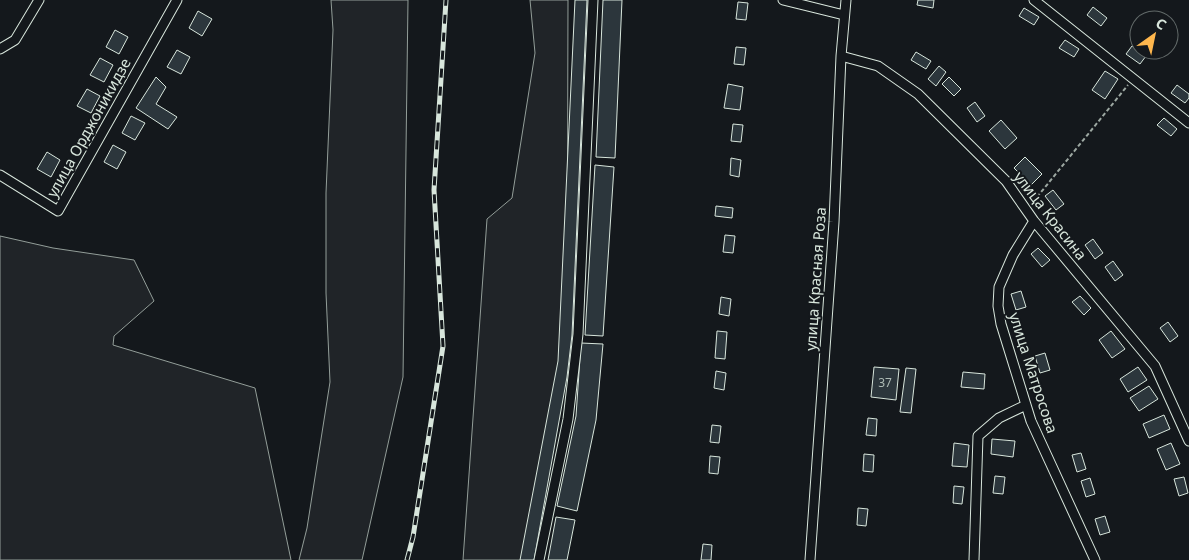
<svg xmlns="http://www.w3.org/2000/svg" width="1189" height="560" font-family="'Noto Sans',sans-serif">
  <rect width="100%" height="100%" fill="#14181c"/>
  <!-- green -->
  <path fill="#202428" stroke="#939e99" d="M331 0H408L403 377 362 560H299L307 528 330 382 326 293V193L333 30Z
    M530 0H568L567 357 528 560H463L487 219 512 198 535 53Z
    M0 236 53 248 134 260 154 301 114 336 113 345 255 388 291 560H0Z"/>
  <!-- building -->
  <path fill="#2c363c" stroke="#d8e6dc" d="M575 0H587L572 335 567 377 534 560H520L558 361Z
    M603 0H622L615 158 596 157Z
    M918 0H934L933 8 917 5Z
    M738 2 748 3 746 20 736 19Z
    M1093 7 1107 18 1101 26 1087 15Z
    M1024 8 1039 17 1034 25 1019 16Z
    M198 11 212 19 202 36 189 28Z
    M115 30 128 37 119 54 106 47Z
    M1065 40 1079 49 1074 57 1059 48Z
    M1132 46 1146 56 1140 64 1126 54Z
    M736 47 746 48 744 65 734 64Z
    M177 50 190 57 181 74 167 67Z
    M916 52 931 61 926 69 911 60Z
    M100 58 113 65 104 82 90 75Z
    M939 66 946 72 936 86 928 79Z
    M1105 71 1118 79 1105 99 1092 90Z
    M156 77 166 87 156 104 177 117 168 129 136 108Z
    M949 77 961 89 954 96 942 84Z
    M728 84 743 87 740 110 724 108Z
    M1177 85 1189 94V98L1185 103 1171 93Z
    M87 89 100 96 91 113 77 106Z
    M975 102 985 116 977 122 967 108Z
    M131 116 145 123 135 140 122 133Z
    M1164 118 1177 129 1171 136 1157 125Z
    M1001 120 1017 138 1005 149 989 131Z
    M733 124 743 125 741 142 731 141Z
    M113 145 126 152 117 169 104 162Z
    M47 152 60 160 51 177 37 169Z
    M1025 157 1042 174 1031 185 1014 168Z
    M731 158 741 160 739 177 730 175Z
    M595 165 614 167 603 336 585 335Z
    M1053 190 1064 204 1056 210 1045 196Z
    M716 206 733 208 732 218 715 216Z
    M725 235 735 236 733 253 723 252Z
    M1093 239 1103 253 1095 259 1085 245Z
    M1038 248 1050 260 1042 267 1031 254Z
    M1113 261 1123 275 1115 281 1105 267Z
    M1021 291 1026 307 1016 310 1011 294Z
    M1080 296 1091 308 1084 315 1072 302Z
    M721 297 731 299 729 316 719 314Z
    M1168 322 1178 336 1170 342 1160 328Z
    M717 331 727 332 725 359 715 358Z
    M1111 331 1125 349 1112 358 1099 340Z
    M581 343 603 344 596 420 577 511 557 506 576 416Z
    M1045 353 1050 370 1040 373 1035 356Z
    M874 367 899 369 896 400 871 397Z
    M1138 367 1147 380 1128 392 1120 379Z
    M906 368 916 369 911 413 900 412Z
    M716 371 726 373 724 390 714 388Z
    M963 372 985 374 984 389 961 387Z
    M1149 386 1158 399 1139 411 1130 398Z
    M1164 415 1170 429 1149 438 1143 424Z
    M868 418 877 419 876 436 866 435Z
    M712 425 721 426 719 443 710 442Z
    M992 439 1015 441 1013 457 991 454Z
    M954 443 969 445 967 467 952 466Z
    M1171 443 1180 464 1166 470 1157 449Z
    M1081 453 1086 469 1077 472 1072 455Z
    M864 454 874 455 873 472 863 471Z
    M710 456 720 457 718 474 709 473Z
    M995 476 1005 477 1003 494 993 493Z
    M1184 477 1188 493 1179 496 1174 479Z
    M1090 478 1095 494 1086 497 1081 481Z
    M954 486 964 487 962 504 953 503Z
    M858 508 868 509 866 526 857 525Z
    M1105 516 1110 532 1100 535 1095 519Z
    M556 517 575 520 567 560H548Z
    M703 544 712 545 711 560H701Z"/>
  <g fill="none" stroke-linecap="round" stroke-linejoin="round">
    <defs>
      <path id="minor" d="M783 0 844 15
        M1034 0 1189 123
        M0 49 15 40 39 0
        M841 56 878 66 918 94 1006 181 1034 221 1155 366 1189 441
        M0 175 58 211 177 0
        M1034 221 1013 255 999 287 998 306 1001 324 1031 421 1095 560
        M539 560 568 419 578 334 593 0
        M810 560 834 222 841 56 846 0
        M974 560 978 436 999 418 1026 405"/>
    </defs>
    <!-- minor casing -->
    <use href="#minor" stroke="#d8e6dc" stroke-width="11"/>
    <!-- path -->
    <path stroke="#9da8a2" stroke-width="2" stroke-dasharray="4 2.5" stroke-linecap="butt" d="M1033 202 1128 85"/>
    <!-- minor -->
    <use href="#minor" stroke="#14181c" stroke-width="9"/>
    <defs>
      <path id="rail" d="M407 560 413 537 443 346 434 190 446 0"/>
    </defs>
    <!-- rail casing -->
    <use href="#rail" stroke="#d8e6dc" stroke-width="5"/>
    <!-- rail -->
    <use href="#rail" stroke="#14181c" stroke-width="3" stroke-dasharray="9" stroke-linecap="butt"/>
  </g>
  <g text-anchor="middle" stroke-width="4" stroke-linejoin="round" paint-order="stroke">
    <!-- number labels -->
    <g font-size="12" fill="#adbab4">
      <text x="885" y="387">37</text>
    </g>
    <!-- street labels -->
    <g font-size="15" fill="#d8e6dc" stroke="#14181c">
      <text transform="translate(89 128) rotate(-61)" y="5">улица Орджоникидзе</text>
      <text transform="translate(1050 216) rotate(52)" y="5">улица Красина</text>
      <text transform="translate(816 279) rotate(-86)" y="5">улица Красная Роза</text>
      <text transform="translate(1033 373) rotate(72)" y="5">улица Матросова</text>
    </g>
  </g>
  <!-- north arrow -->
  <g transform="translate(1154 35) rotate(33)"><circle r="24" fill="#14181c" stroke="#626a69"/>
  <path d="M0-4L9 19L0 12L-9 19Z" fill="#ffb74d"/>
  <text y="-8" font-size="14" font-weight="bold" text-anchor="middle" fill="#d8e6dc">С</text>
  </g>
</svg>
